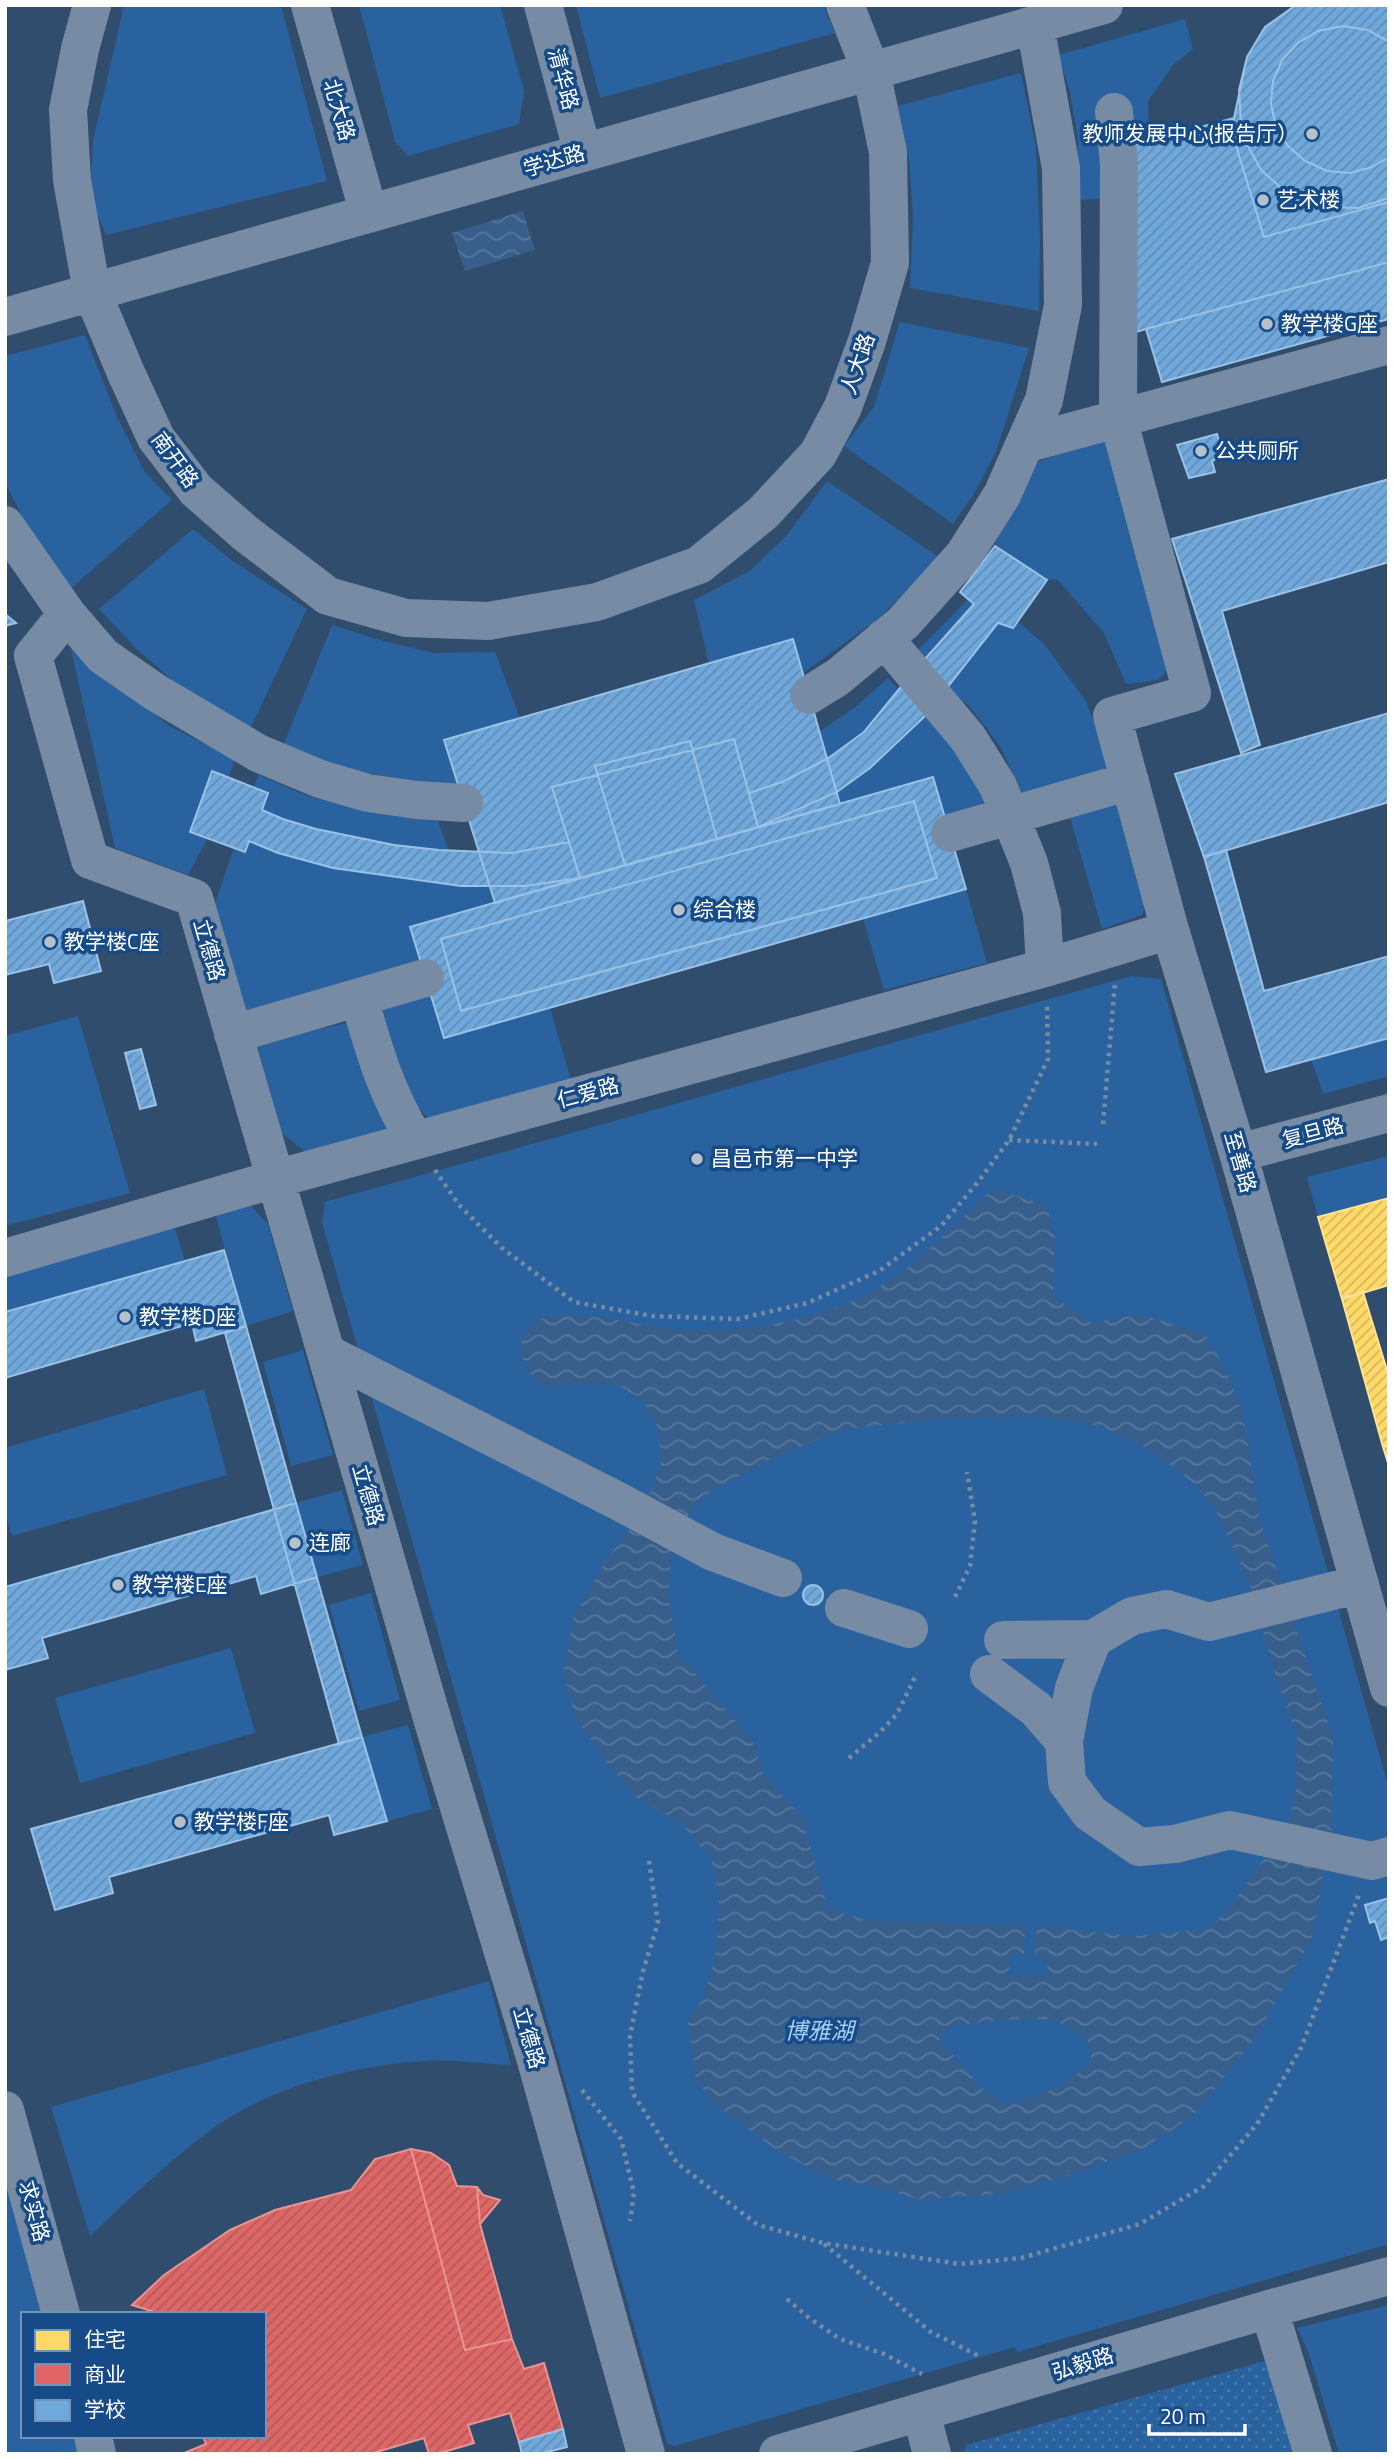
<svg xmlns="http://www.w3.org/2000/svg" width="1394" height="2459" font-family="'Titillium Web','Noto Sans SC',sans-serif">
  <defs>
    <pattern id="grass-dots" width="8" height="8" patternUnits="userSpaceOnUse" patternTransform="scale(1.75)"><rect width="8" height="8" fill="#29629f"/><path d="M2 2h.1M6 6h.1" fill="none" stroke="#497aad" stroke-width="1.8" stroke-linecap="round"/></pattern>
    <pattern id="water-waves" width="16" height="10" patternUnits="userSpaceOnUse" patternTransform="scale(1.75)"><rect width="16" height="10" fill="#385f8b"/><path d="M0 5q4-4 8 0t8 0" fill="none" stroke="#56779c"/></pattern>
    <pattern id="homes-hatch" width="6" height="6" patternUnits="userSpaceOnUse" patternTransform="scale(1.75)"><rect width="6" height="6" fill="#ffd966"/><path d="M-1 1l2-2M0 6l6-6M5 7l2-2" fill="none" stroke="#d2b660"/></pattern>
    <pattern id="shops-hatch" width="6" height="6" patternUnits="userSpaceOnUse" patternTransform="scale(1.75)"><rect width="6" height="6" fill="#e06666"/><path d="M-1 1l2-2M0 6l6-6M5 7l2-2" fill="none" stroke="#ac5d5d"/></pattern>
    <pattern id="schools-hatch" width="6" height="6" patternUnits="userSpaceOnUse" patternTransform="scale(1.75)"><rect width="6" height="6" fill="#6fa8dc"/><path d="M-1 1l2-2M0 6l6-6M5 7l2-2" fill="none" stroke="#648cb1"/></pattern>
  </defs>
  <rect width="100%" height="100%" fill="#304d6e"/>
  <!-- grass -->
  <path fill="url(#grass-dots)" d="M1265 2361 1306 2454H964L966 2445Z"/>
  <!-- green -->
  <path fill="#29629f" d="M124 5H281L327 181 106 235 90 197 93 141Z
    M359 5H500L524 91 519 124 408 156 395 141Z
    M576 5H823L835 33 600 98Z
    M1185 19 1193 49 1173 65 1148 101 1149 141 1134 145 1126 97 1103 101 1109 198 1077 200 1078 140 1070 92 1059 55Z
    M1021 73 1036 147 1040 239 1039 311 910 288 913 217 909 158 898 106Z
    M900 322 1029 348 996 452 973 495 953 524 844 446 874 407Z
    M85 335 116 415 144 471 172 500 68 591 36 544 5 482V356Z
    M1114 437 1176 661 1158 680 1126 684 1104 633 1057 579 1047 580 995 546 1003 517 1030 464Z
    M827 481 940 558 878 619 803 673 793 639 709 663 694 600 750 571 787 535Z
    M193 529 234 562 307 609 248 733 179 686 137 649 99 609Z
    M979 588 1044 644 1086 701 1111 768 1022 793 1000 746 970 707 911 657Z
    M332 625 383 641 434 653 495 652 520 718 445 740 459 787 396 778 337 767 283 746Z
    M70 644 171 727 235 759 208 838 188 875 115 848Z
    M888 678 945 737 992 805 946 821 933 777 840 804 820 731 854 708Z
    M259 775 310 797 366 809 437 818 461 886H491L495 903 410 927 423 969 246 1011 215 903 234 848 245 852 268 794 253 788Z
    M1123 802 1152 894 1142 915 1102 929 1070 817Z
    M966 889 987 963 884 990 863 918Z
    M1131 976 1161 979 1389 1789V2244L1017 2352 1015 2347 674 2446 667 2443 322 1222 325 1202Z
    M429 990 444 1038 550 1008 571 1080 430 1120C398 1091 391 1047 380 1007Z
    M78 1016 130 1193 5 1226V1036Z
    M351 1022 389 1130 307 1153 280 1132 257 1043Z
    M1389 1038V1076L1323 1094 1311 1059Z
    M1389 1156V1198L1318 1217 1307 1177Z
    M245 1199 268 1224 293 1311 246 1326 214 1209Z
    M172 1218 185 1261 5 1312V1266Z
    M303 1350 333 1455 291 1466 263 1362Z
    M204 1389 227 1475 12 1536 5 1513V1448Z
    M342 1490 363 1565 317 1577 296 1503Z
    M371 1593 400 1700 359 1711 329 1605Z
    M231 1648 255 1733 80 1783 55 1698Z
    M408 1725 432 1809 387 1821 362 1737Z
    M489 1981 511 2065C483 2064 453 2059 425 2061 355 2065 273 2086 215 2127 170 2160 130 2198 90 2236L51 2107Z
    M5 2182 44 2314H23V2436H79L84 2454H5Z
    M1389 2305V2454H1339L1309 2354 1297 2328Z"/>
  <!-- water -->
  <path fill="url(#water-waves)" fill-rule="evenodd" d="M523 211 535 250 465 271 452 233Z
    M993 1189 1046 1205 1055 1236 1053 1295 1091 1323 1137 1314 1204 1333 1227 1372 1242 1410 1260 1521 1333 1738 1331 1837 1312 1938 1256 2037 1194 2115 1144 2148 1074 2174 999 2194 917 2199 868 2185 835 2180 780 2153 715 2104 696 2079 688 2023 704 1997 717 1950 719 1899 712 1860 682 1824 637 1798 608 1764 575 1716 563 1672 575 1614 607 1559 642 1513 661 1465 658 1428 642 1399 617 1385 582 1383 550 1387 533 1378 523 1359 521 1336C527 1331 534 1321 541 1319 575 1306 647 1329 685 1330 735 1332 790 1325 837 1307 902 1284 944 1234 993 1189ZM1036 1416 1101 1426 1143 1446 1188 1478 1215 1508 1249 1582 1276 1677 1297 1735 1296 1790 1288 1825 1233 1903 1209 1929 1132 1936 1037 1926 1035 1958 1048 1959 1047 1977 1008 1975 1010 1955H1024L1025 1926 865 1920 828 1909 802 1817 764 1776 752 1741 678 1653 668 1593 673 1535 705 1495 769 1460 844 1429 944 1419ZM1049 2019 1070 2027 1088 2039 1092 2064 1054 2089 1008 2105 983 2090 954 2056 938 2041 950 2026 996 2020Z"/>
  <!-- homes -->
  <path fill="url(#homes-hatch)" stroke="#ffe494" stroke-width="2" d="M1389 1198V1285L1342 1299 1318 1217Z
    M1363 1292 1389 1377V1445L1383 1447 1342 1299Z
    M1389 1445V1466L1383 1447Z"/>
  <!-- shops -->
  <path fill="url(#shops-hatch)" stroke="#e99494" stroke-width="2" d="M411 2149 431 2153 449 2165 457 2186 477 2187 483 2195 500 2200 480 2224 512 2339 524 2369 544 2363 563 2429 519 2442 510 2413 468 2425 474 2443 437 2454H429L424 2438 370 2454H182L206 2444 203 2436H264V2314H161L132 2305 164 2275 230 2230 275 2210 351 2190 375 2159Z
    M411 2149 431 2153 449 2165 457 2186 477 2187 480 2224 512 2339 465 2350Z"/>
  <!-- schools -->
  <path fill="url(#schools-hatch)" stroke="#9ac2e6" stroke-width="2" d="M1296 5H1389V319L1162 382 1146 329 1126 335 1134 145 1234 118 1247 57 1265 27Z
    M1296 5H1389V202L1264 237 1237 149 1234 118 1247 57 1265 27Z
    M1296 5H1389V198L1358 208 1322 207 1288 194 1261 170 1248 146 1241 124 1239 90 1247 57 1265 27Z
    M1343 26 1368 30 1389 42V157L1372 167 1350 173 1327 171 1305 161 1288 146 1276 127 1271 104 1273 81 1282 60 1298 43 1318 31Z
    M1389 262V319L1162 382 1146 329Z
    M1217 434 1224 456 1212 461 1215 472 1189 478 1177 445Z
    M1389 479V562L1222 611 1260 745 1241 753 1172 539Z
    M995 546 1047 580 1013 628 998 623 924 717 870 768 837 792 758 827 749 793 782 782 827 759 864 732 909 677 974 604 960 592Z
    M5 614 16 623 5 626Z
    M793 639 840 804 495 903 444 740Z
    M1389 713V802L1204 857 1175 774Z
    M734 739 758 827 580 878 552 787Z
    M690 741 717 839 625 865 595 766Z
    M212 771 268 793 262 810 283 819 316 829 394 845 439 850 512 853 569 842 580 878 525 886H461L333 868 278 853 249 841 245 852 190 832Z
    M933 777 966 889 444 1038 410 927Z
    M914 801 937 878 461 1011 441 939Z
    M1226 850 1264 991 1389 956V1038L1266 1072 1204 857Z
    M83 901 101 971 54 983 49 964 5 975V921Z
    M141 1049 156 1105 140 1109 125 1053Z
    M224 1250 246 1326 196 1341 192 1323 5 1378V1312Z
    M246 1326 362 1737 339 1744 225 1333Z
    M296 1503 317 1577 261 1594 256 1576 42 1638 48 1658 5 1670V1587Z
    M803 1595a10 10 0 1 1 20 0a10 10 0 1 1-20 0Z
    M362 1737 387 1821 334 1835 329 1815 109 1877 113 1893 55 1910 31 1829Z
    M1389 1898V1937L1381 1940 1375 1921 1370 1923 1365 1905Z
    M563 2429 567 2447 540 2454H522L519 2442Z"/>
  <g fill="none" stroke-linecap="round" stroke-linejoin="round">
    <!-- path -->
    <path stroke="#778ca4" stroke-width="4.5" stroke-dasharray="3.5 5" stroke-linecap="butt" d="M1103 1124 1115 982
      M1009 1140 1097 1144
      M435 1170 459 1205 502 1248 574 1302 652 1316 738 1319 807 1303 879 1271 941 1226 978 1182 1009 1140 1048 1059 1047 1002
      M955 1597 970 1566 975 1521 967 1472
      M849 1758 880 1732 897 1714 917 1673
      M649 1861 658 1923 643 1971 630 2036 632 2092 677 2163 758 2225 823 2243 959 2264 1021 2258 1140 2224 1204 2186 1257 2124 1301 2048 1360 1892
      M582 2090 621 2139 634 2193 630 2221
      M824 2244 931 2332 981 2357
      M787 2299 809 2318 840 2339 884 2354 922 2374"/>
    <!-- minor -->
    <path stroke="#778ca4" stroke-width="38" d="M92 5 80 49 68 110 72 180 92 292 126 373 156 438 196 490 245 533 328 596 406 618 488 621 597 602 699 565 763 513 818 454 843 407 867 341 890 263 888 152 871 71 845 5
      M310 5 369 214
      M543 5 583 153
      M1114 112 1119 164 1118 418 1192 693 1112 716 1170 930 1238 1153 1389 1688
      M5 317 1104 5
      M1025 444 1389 345
      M5 525 67 614 103 656 155 692 258 753 320 779 368 793 417 800 464 803
      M67 614 33 656 90 860 194 898 434 1725 535 2057 646 2454
      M884 638 968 738 998 786 1029 863 1042 913 1045 968
      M809 695 838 677 903 623 964 555 1002 495 1044 400 1063 305 1061 168 1035 25
      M950 833 1130 781
      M359 998C374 1050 386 1093 415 1140
      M233 1034 425 978
      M1238 1153 1389 1113
      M5 1258 275 1179 1045 968 1170 930
      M328 1354 618 1501 713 1552 783 1578
      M1360 1584 1209 1622 1166 1609 1132 1616 1093 1639 1074 1688 1064 1741 1067 1782 1090 1813 1139 1847 1175 1844 1230 1830 1372 1861 1389 1856
      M844 1608 909 1629
      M1003 1640 1093 1639
      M989 1674 1036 1709 1064 1741
      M5 2110 61 2314
      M1269 2309 1313 2454
      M921 2413 932 2454
      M93 2436 97 2454
      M778 2454 1269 2309 1389 2276"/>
  </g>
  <!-- markers -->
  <g fill="#b7c1cc" stroke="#164b88" stroke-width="2.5">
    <circle cx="1312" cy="134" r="7"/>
    <circle cx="1263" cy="200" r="7"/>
    <circle cx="1267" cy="324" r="7"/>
    <circle cx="1201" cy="451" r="7"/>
    <circle cx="679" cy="910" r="7"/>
    <circle cx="50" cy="942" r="7"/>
    <circle cx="697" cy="1159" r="7"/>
    <circle cx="125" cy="1317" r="7"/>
    <circle cx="295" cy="1543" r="7"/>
    <circle cx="118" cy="1585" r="7"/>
    <circle cx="180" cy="1822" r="7"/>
  </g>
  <g text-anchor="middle" stroke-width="7" stroke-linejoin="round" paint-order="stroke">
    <!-- street labels -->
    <g font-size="21" fill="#fff" stroke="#164b88">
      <text transform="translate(563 79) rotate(75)" y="7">清华路</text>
      <text transform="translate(339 110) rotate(74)" y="7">北大路</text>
      <text transform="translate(554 161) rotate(-16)" y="7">学达路</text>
      <text transform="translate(858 364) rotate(-71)" y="7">人大路</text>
      <text transform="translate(175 460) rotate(54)" y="7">南开路</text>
      <text transform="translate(209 950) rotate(74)" y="7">立德路</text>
      <text transform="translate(588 1093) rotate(-15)" y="7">仁爱路</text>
      <text transform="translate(1313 1133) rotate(-15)" y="7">复旦路</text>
      <text transform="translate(1240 1162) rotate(74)" y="7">至善路</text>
      <text transform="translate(368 1495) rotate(74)" y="7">立德路</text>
      <text transform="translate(529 2038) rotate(74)" y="7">立德路</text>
      <text transform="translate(34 2211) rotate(75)" y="7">求实路</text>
      <text transform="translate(1083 2364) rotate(-17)" y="7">弘毅路</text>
    </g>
    <!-- poi labels -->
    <g font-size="21" fill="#fff" stroke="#164b88" text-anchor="start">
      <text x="1298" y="141" text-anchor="end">教师发展中心(报告厅）</text>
      <text x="1277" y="207">艺术楼</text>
      <text x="1281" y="331">教学楼G座</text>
      <text x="1215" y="458">公共厕所</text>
      <text x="693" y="917">综合楼</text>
      <text x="64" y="949">教学楼C座</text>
      <text x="711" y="1166">昌邑市第一中学</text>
      <text x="139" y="1324">教学楼D座</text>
      <text x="309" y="1550">连廊</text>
      <text x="132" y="1592">教学楼E座</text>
      <text x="194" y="1829">教学楼F座</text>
    </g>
    <!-- water labels -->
    <g font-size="23" font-style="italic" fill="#a9cef6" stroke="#164b88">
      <text x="819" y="2039">博雅湖</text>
    </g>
  </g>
  <!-- border -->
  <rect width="1394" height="2459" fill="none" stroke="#ffffff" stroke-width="14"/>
  <!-- legend -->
  <rect x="21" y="2312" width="245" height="126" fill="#164b88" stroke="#7393b8" stroke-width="2"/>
  <rect x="35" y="2330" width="35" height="21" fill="#ffd966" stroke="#7393b8" stroke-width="2"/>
  <text x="84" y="2347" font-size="21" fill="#ffffff">住宅</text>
  <rect x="35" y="2364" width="35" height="21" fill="#e06666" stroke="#7393b8" stroke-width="2"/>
  <text x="84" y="2382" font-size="21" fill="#ffffff">商业</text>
  <rect x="35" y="2400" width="35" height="21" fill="#6fa8dc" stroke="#7393b8" stroke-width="2"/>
  <text x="84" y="2417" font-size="21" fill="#ffffff">学校</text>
  <!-- scale -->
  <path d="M1149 2424v10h96v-10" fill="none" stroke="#ffffff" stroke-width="3.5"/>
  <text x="1160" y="2424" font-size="21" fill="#ffffff" stroke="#164b88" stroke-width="5" paint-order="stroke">20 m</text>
</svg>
